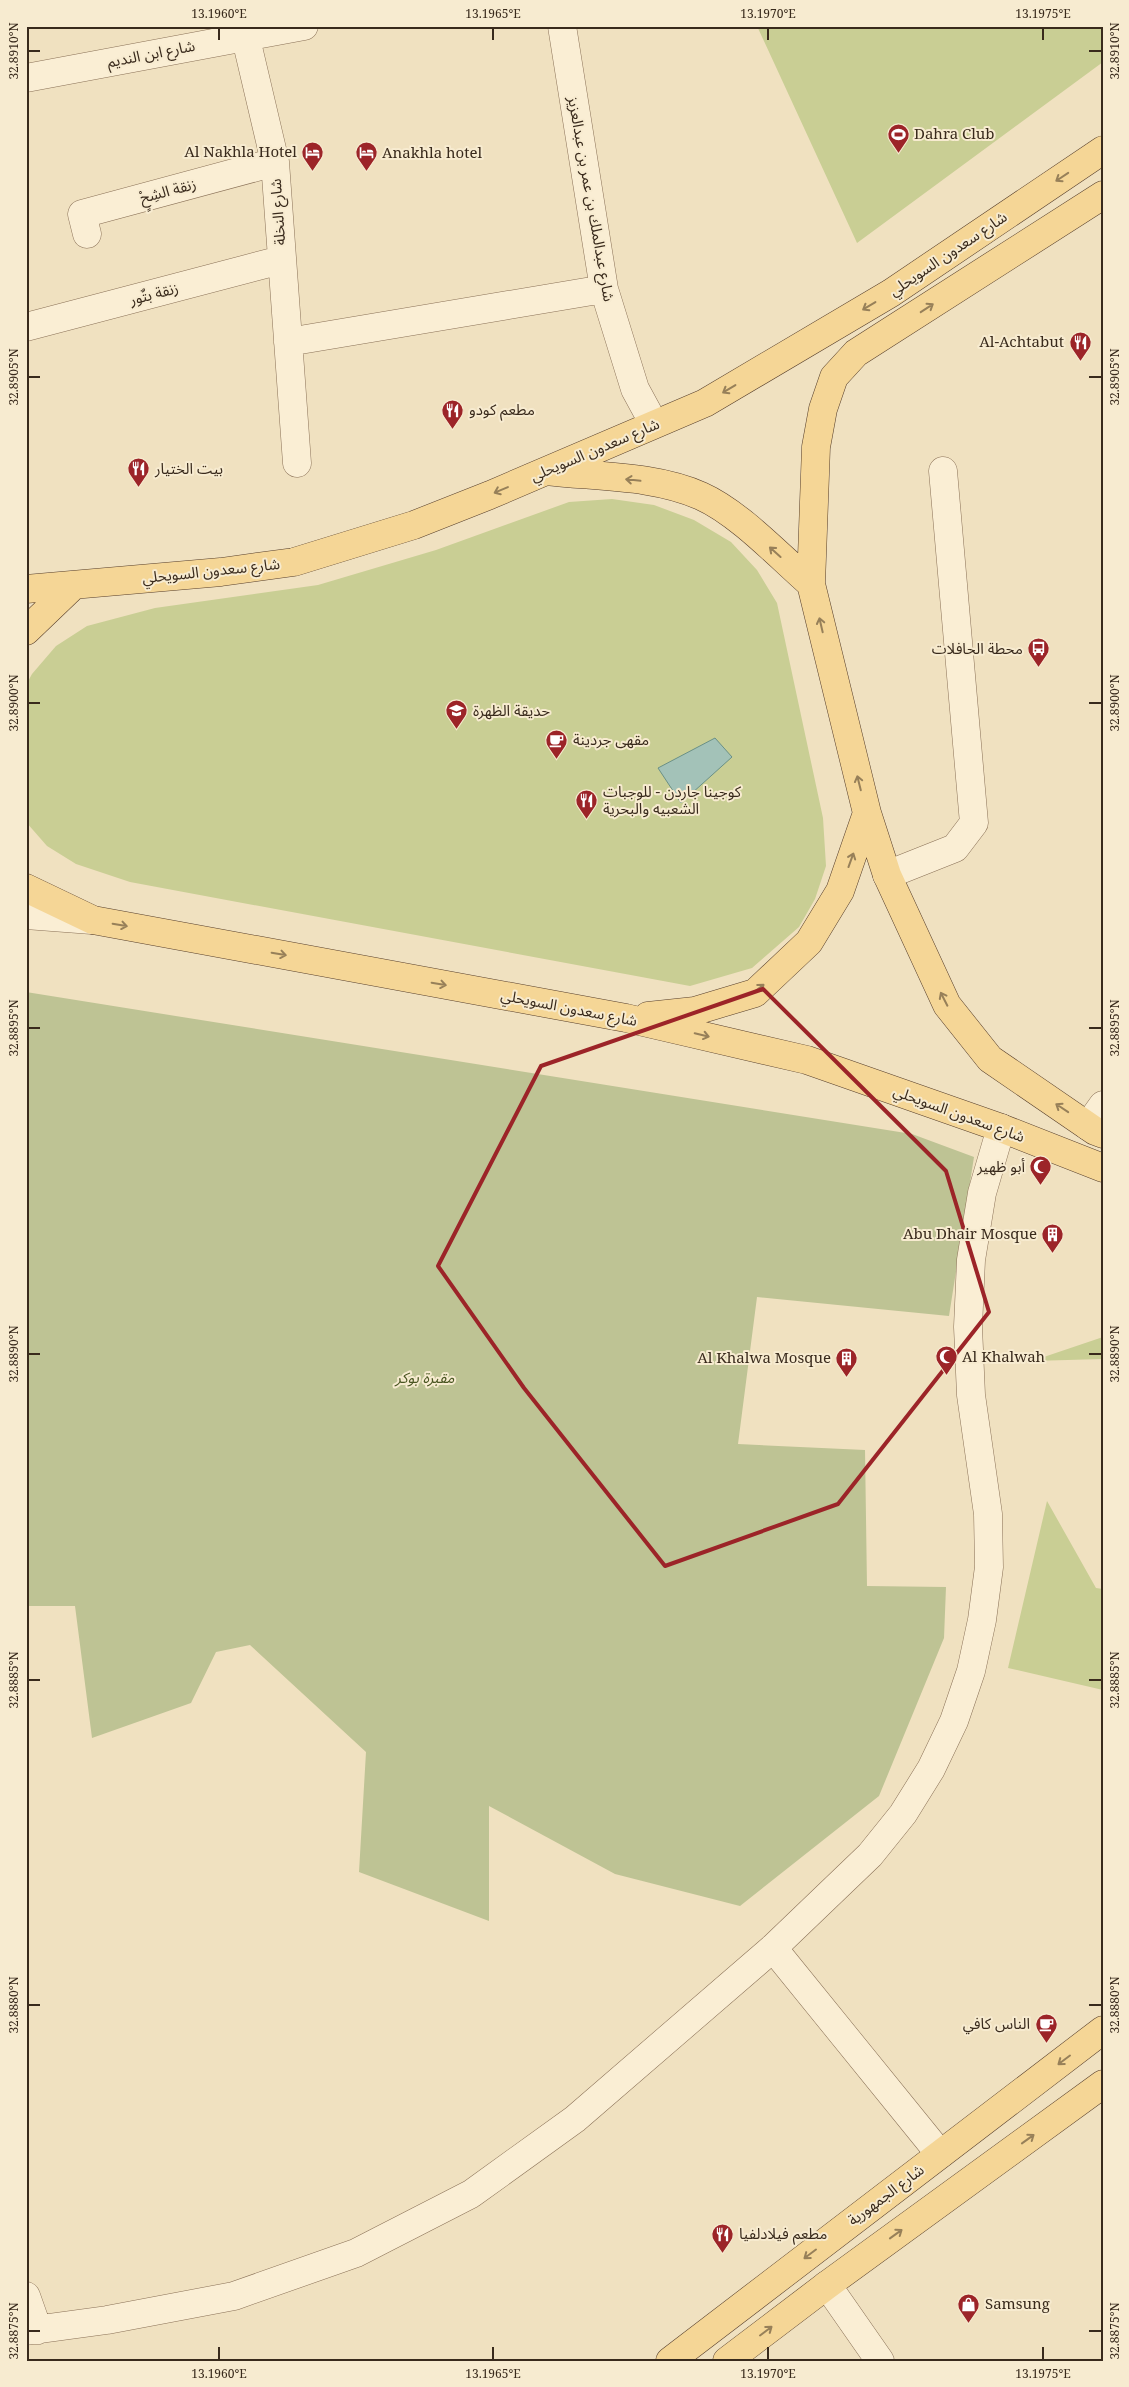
<svg xmlns="http://www.w3.org/2000/svg" width="1129" height="2387" font-family="'Noto Serif','Noto Sans Arabic',serif">
  <rect width="100%" height="100%" fill="#f0e1c0"/>
  <!-- green -->
  <path fill="#c9ce94" d="M757 26H1103V62L857 243Z
    M612 499 654 505 694 520 731 542 757 570 777 603 823 818 826 866 815 899 799 927 752 968 690 986 130 882 76 864 47 846 26 822V685L32 674 56 646 87 626 155 608 318 585 436 550 569 502Z
    M1103 1337V1359L1032 1361Z
    M1047 1501 1096 1588 1103 1589V1690L1008 1668Z"/>
  <!-- cemetery -->
  <path fill="#bec394" d="M26 992 912 1134 974 1157 949 1316 757 1297 738 1444 865 1450 867 1586 946 1587 944 1638 879 1796 740 1906 615 1874 489 1806V1921L359 1872 366 1752 250 1645 216 1652 191 1703 92 1738 75 1606H26Z"/>
  <!-- water -->
  <path fill="#a3c2b8" stroke="#6a9086" d="M715 738 732 757 681 803 658 768Z"/>
  <g fill="none" stroke-linecap="round" stroke-linejoin="round">
    <defs>
      <path id="minor" d="M243 26 275 162 297 463
        M562 26 604 289 635 389 654 424
        M26 78 304 26
        M87 234 82 214 275 162
        M26 327 281 260
        M288 342 604 289
        M887 875 955 848 974 823 943 471
        M26 915 92 920
        M1088 1126 1103 1105
        M773 1948 940 2154
        M827 2285 880 2361
        M26 2296 38 2330
        M26 2331 107 2320 234 2296 356 2253 471 2194 575 2119 773 1948 870 1855 903 1814 931 1769 954 1721 971 1671 982 1620 989 1567 988 1514 971 1395 968 1327 971 1260 982 1193 1001 1128"/>
      <path id="major" d="M1103 195 856 353 834 377 823 409 816 447 811 584 867 813 887 875 947 1005 990 1059 1095 1131 1103 1134
        M546 471C596 477 654 475 701 496 739 513 779 556 811 584
        M26 589 221 572 294 562 414 525 490 495 705 403 891 293 1103 150
        M26 631 74 585
        M26 888 93 920 626 1018 807 1060 1001 1128 1103 1168
        M648 1016 695 1011 755 993 809 942 840 891 867 813
        M670 2361 1103 2030
        M727 2361 827 2285 1103 2084"/>
    </defs>
    <!-- minor casing -->
    <use href="#minor" stroke="#8a7157" stroke-width="29"/>
    <!-- major casing -->
    <use href="#major" stroke="#573f2c" stroke-width="29"/>
    <!-- minor -->
    <use href="#minor" stroke="#faeed4" stroke-width="28"/>
    <!-- major -->
    <use href="#major" stroke="#f5d696" stroke-width="28"/>
  </g>
  <!-- one-way arrows -->
  <defs><path id="oneway-shaft" d="M-6 0H5M1.5-3L5.5 0L1.5 3" fill="none" stroke-width="1.6" stroke-linecap="round" stroke-linejoin="round" transform="scale(1.25)"/></defs>
  <g stroke="#978059">
    <use href="#oneway-shaft" transform="translate(1062 177) rotate(146)"/>
    <use href="#oneway-shaft" transform="translate(869 306) rotate(149)"/>
    <use href="#oneway-shaft" transform="translate(927 308) rotate(-33)"/>
    <use href="#oneway-shaft" transform="translate(729 389) rotate(149)"/>
    <use href="#oneway-shaft" transform="translate(633 480) rotate(-174)"/>
    <use href="#oneway-shaft" transform="translate(501 490) rotate(157)"/>
    <use href="#oneway-shaft" transform="translate(775 552) rotate(-138)"/>
    <use href="#oneway-shaft" transform="translate(821 625) rotate(-103)"/>
    <use href="#oneway-shaft" transform="translate(859 783) rotate(-104)"/>
    <use href="#oneway-shaft" transform="translate(851 860) rotate(-70)"/>
    <use href="#oneway-shaft" transform="translate(120 925) rotate(10)"/>
    <use href="#oneway-shaft" transform="translate(279 954) rotate(10)"/>
    <use href="#oneway-shaft" transform="translate(439 984) rotate(10)"/>
    <use href="#oneway-shaft" transform="translate(758 989) rotate(-37)"/>
    <use href="#oneway-shaft" transform="translate(944 999) rotate(-117)"/>
    <use href="#oneway-shaft" transform="translate(702 1035) rotate(13)"/>
    <use href="#oneway-shaft" transform="translate(1062 1108) rotate(-146)"/>
    <use href="#oneway-shaft" transform="translate(1064 2060) rotate(143)"/>
    <use href="#oneway-shaft" transform="translate(1028 2139) rotate(-36)"/>
    <use href="#oneway-shaft" transform="translate(896 2234) rotate(-36)"/>
    <use href="#oneway-shaft" transform="translate(810 2254) rotate(143)"/>
    <use href="#oneway-shaft" transform="translate(766 2331) rotate(-37)"/>
  </g>
  <!-- marked area -->
  <path fill="none" stroke="#9c2428" stroke-width="4" stroke-linejoin="round" d="M763 989 946 1171 989 1312 838 1504 665 1566 524 1388 438 1266 541 1066Z"/>
  <!-- ticks -->
  <path fill="none" stroke="#392a1c" stroke-width="2" d="M219 28V40M493 28V40M768 28V40M1043 28V40M28 51H40M1089 51H1102M28 377H40M1089 377H1102M28 703H40M1089 703H1102M28 1028H40M1089 1028H1102M28 1354H40M1089 1354H1102M28 1680H40M1089 1680H1102M28 2005H40M1089 2005H1102M28 2331H40M1089 2331H1102M219 2347V2360M493 2347V2360M768 2347V2360M1043 2347V2360"/>
  <!-- icons -->
  <defs>
    <symbol id="stadium-pin" viewBox="-11 -11 22 30"><path d="M0 17L-7.5 6A9.5 9.5 0 1 1 7.5 6Z" fill="#9c2428" stroke="#f7ebd0"/><path d="M0-5a6.5 5 0 1 0 0 10a6.5 5 0 1 0 0-10ZM-3.5-1.8h7v3.6h-7Z" fill="#fff"/></symbol>
    <symbol id="hotel-pin" viewBox="-11 -11 22 30"><path d="M0 17L-7.5 6A9.5 9.5 0 1 1 7.5 6Z" fill="#9c2428" stroke="#f7ebd0"/><path d="M-6-4.5h1.5V1H6V5H4.5V3h-9V5H-6ZM-4 0a1.8 1.8 0 1 1 3.6 0ZM.5 0V-2.5h3Q6-2.5 6 0Z" fill="#fff"/></symbol>
    <symbol id="restaurant-pin" viewBox="-11 -11 22 30"><path d="M0 17L-7.5 6A9.5 9.5 0 1 1 7.5 6Z" fill="#9c2428" stroke="#f7ebd0"/><path d="M-5-6h1v4h1v-4h1v4h1v-4h1v5L-1.5 .5V6h-2V.5L-5-1ZM5-6V6H3V1.5H1.5Q1.5-4 5-6Z" fill="#fff"/></symbol>
    <symbol id="bus-pin" viewBox="-11 -11 22 30"><path d="M0 17L-7.5 6A9.5 9.5 0 1 1 7.5 6Z" fill="#9c2428" stroke="#f7ebd0"/><path d="M-5-6H5V4H4V6H2V4H-2V6H-4V4H-5ZM-3.5-4V0h7V-4ZM-3.5 1.2v1.5H-2V1.2ZM2 1.2v1.5H3.5V1.2Z" fill="#fff"/></symbol>
    <symbol id="school-pin" viewBox="-11 -11 22 30"><path d="M0 17L-7.5 6A9.5 9.5 0 1 1 7.5 6Z" fill="#9c2428" stroke="#f7ebd0"/><path d="M0-5L7-2L0 1L-7-2ZM-4 1L0 2.5L4 1V4Q0 6-4 4Z" fill="#fff"/></symbol>
    <symbol id="cafe-pin" viewBox="-11 -11 22 30"><path d="M0 17L-7.5 6A9.5 9.5 0 1 1 7.5 6Z" fill="#9c2428" stroke="#f7ebd0"/><path d="M-5.5-4.5H6V0H3Q3 3.5 0 3.5H-2.5Q-5.5 3.5-5.5 0ZM3-3.2v2h1.7v-2ZM-6 4.5H4V6H-6Z" fill="#fff"/></symbol>
    <symbol id="mosque-pin" viewBox="-11 -11 22 30"><path d="M0 17L-7.5 6A9.5 9.5 0 1 1 7.5 6Z" fill="#9c2428" stroke="#f7ebd0"/><path d="M3.5-4.9A6 6 0 1 0 3.5 4.9A5 5 0 1 1 3.5-4.9Z" fill="#fff"/></symbol>
    <symbol id="building-pin" viewBox="-11 -11 22 30"><path d="M0 17L-7.5 6A9.5 9.5 0 1 1 7.5 6Z" fill="#9c2428" stroke="#f7ebd0"/><path d="M-4-6H4V6H1V3H-1V6H-4ZM-2.5-4.3h1.7v1.8h-1.7ZM.8-4.3h1.7v1.8H.8ZM-2.5-1h1.7V.8h-1.7ZM.8-1h1.7V.8H.8Z" fill="#fff"/></symbol>
    <symbol id="shop-pin" viewBox="-11 -11 22 30"><path d="M0 17L-7.5 6A9.5 9.5 0 1 1 7.5 6Z" fill="#9c2428" stroke="#f7ebd0"/><path d="M-5-2.5h2.3a2.7 3.5 0 0 1 5.4 0H5L5.5 6h-11ZM-1.5-2.5h3a1.5 2.3 0 0 0-3 0Z" fill="#fff"/></symbol>
  </defs>
  <g fill-rule="evenodd">
    <use href="#stadium-pin" x="886" y="122" width="25" height="34"/>
    <use href="#hotel-pin" x="300" y="140" width="25" height="34"/>
    <use href="#hotel-pin" x="354" y="140" width="25" height="34"/>
    <use href="#restaurant-pin" x="1068" y="330" width="25" height="34"/>
    <use href="#restaurant-pin" x="440" y="398" width="25" height="34"/>
    <use href="#restaurant-pin" x="126" y="456" width="25" height="34"/>
    <use href="#bus-pin" x="1026" y="636" width="25" height="34"/>
    <use href="#school-pin" x="444" y="698" width="25" height="34"/>
    <use href="#cafe-pin" x="544" y="728" width="25" height="34"/>
    <use href="#restaurant-pin" x="574" y="788" width="25" height="34"/>
    <use href="#mosque-pin" x="1028" y="1154" width="25" height="34"/>
    <use href="#building-pin" x="1040" y="1222" width="25" height="34"/>
    <use href="#mosque-pin" x="934" y="1344" width="25" height="34"/>
    <use href="#building-pin" x="834" y="1346" width="25" height="34"/>
    <use href="#cafe-pin" x="1034" y="2012" width="25" height="34"/>
    <use href="#restaurant-pin" x="710" y="2222" width="25" height="34"/>
    <use href="#shop-pin" x="956" y="2292" width="25" height="34"/>
  </g>
  <g text-anchor="middle" stroke-width="4" stroke-linejoin="round" paint-order="stroke">
    <!-- street labels -->
    <g font-size="15" fill="#392a1c" stroke="#f7ebd0">
      <text transform="translate(151 54) rotate(-11)" y="5">شارع ابن النديم</text>
      <text transform="translate(168 191) rotate(-15)" y="5">ْزنقة الشِحٍ</text>
      <text transform="translate(591 199) rotate(80)" y="5">شارع عبدالملك بن عمر بن عبدالعزيز</text>
      <text transform="translate(278 212) rotate(-94)" y="5">شارع النخلة</text>
      <text transform="translate(948 254) rotate(-34)" y="5">شارع سعدون السويحلي</text>
      <text transform="translate(154 294) rotate(-15)" y="5">زنقة بتٌور</text>
      <text transform="translate(595 450) rotate(-23)" y="5">شارع سعدون السويحلي</text>
      <text transform="translate(211 571) rotate(-6)" y="5">شارع سعدون السويحلي</text>
      <text transform="translate(569 1008) rotate(11)" y="5">شارع سعدون السويحلي</text>
      <text transform="translate(959 1114) rotate(20)" y="5">شارع سعدون السويحلي</text>
      <text transform="translate(886 2195) rotate(-37)" y="5">شارع الجمهورية</text>
    </g>
    <!-- poi labels -->
    <g font-size="15" fill="#392a1c" stroke="#f7ebd0" text-anchor="start">
      <text x="914" y="139">Dahra Club</text>
      <text x="297" y="157" text-anchor="end">Al Nakhla Hotel</text>
      <text x="382" y="158">Anakhla hotel</text>
      <text x="1064" y="347" text-anchor="end">Al-Achtabut</text>
      <text x="469" y="415">مطعم كودو</text>
      <text x="155" y="474">بيت الختيار</text>
      <text x="1023" y="654" text-anchor="end">محطة الحافلات</text>
      <text x="473" y="716">حديقة الظهرة</text>
      <text x="573" y="745">مقهى جردينة</text>
      <text x="603" y="797">كوجينا جاردن - للوجبات<tspan x="603" dy="17">الشعبيه والبحرية</tspan></text>
      <text x="1025" y="1172" text-anchor="end">أبو ظهير</text>
      <text x="1037" y="1239" text-anchor="end">Abu Dhair Mosque</text>
      <text x="962" y="1362">Al Khalwah</text>
      <text x="831" y="1363" text-anchor="end">Al Khalwa Mosque</text>
      <text x="1030" y="2029" text-anchor="end">الناس كافي</text>
      <text x="739" y="2239">مطعم فيلادلفيا</text>
      <text x="985" y="2309">Samsung</text>
    </g>
    <!-- park labels -->
    <g font-size="15" font-style="italic" fill="#4a5622" stroke="#f7ebd0">
      <text x="425" y="1383">مقبرة بوكر</text>
    </g>
  </g>
  <!-- border -->
  <rect width="1129" height="2387" fill="none" stroke="#f7ebd0" stroke-width="55"/>
  <rect x="28" y="28" width="1074" height="2332" fill="none" stroke="#392a1c" stroke-width="2"/>
  <g font-size="12" text-anchor="middle" fill="#392a1c">
    <text x="219" y="18">13.1960°E</text>
    <text x="493" y="18">13.1965°E</text>
    <text x="768" y="18">13.1970°E</text>
    <text x="1043" y="18">13.1975°E</text>
    <text transform="translate(14 51) rotate(-90)" y="4">32.8910°N</text>
    <text transform="translate(1115 51) rotate(-90)" y="4">32.8910°N</text>
    <text transform="translate(14 377) rotate(-90)" y="4">32.8905°N</text>
    <text transform="translate(1115 377) rotate(-90)" y="4">32.8905°N</text>
    <text transform="translate(14 703) rotate(-90)" y="4">32.8900°N</text>
    <text transform="translate(1115 703) rotate(-90)" y="4">32.8900°N</text>
    <text transform="translate(14 1028) rotate(-90)" y="4">32.8895°N</text>
    <text transform="translate(1115 1028) rotate(-90)" y="4">32.8895°N</text>
    <text transform="translate(14 1354) rotate(-90)" y="4">32.8890°N</text>
    <text transform="translate(1115 1354) rotate(-90)" y="4">32.8890°N</text>
    <text transform="translate(14 1680) rotate(-90)" y="4">32.8885°N</text>
    <text transform="translate(1115 1680) rotate(-90)" y="4">32.8885°N</text>
    <text transform="translate(14 2005) rotate(-90)" y="4">32.8880°N</text>
    <text transform="translate(1115 2005) rotate(-90)" y="4">32.8880°N</text>
    <text transform="translate(14 2331) rotate(-90)" y="4">32.8875°N</text>
    <text transform="translate(1115 2331) rotate(-90)" y="4">32.8875°N</text>
    <text x="219" y="2378">13.1960°E</text>
    <text x="493" y="2378">13.1965°E</text>
    <text x="768" y="2378">13.1970°E</text>
    <text x="1043" y="2378">13.1975°E</text>
  </g>
</svg>
